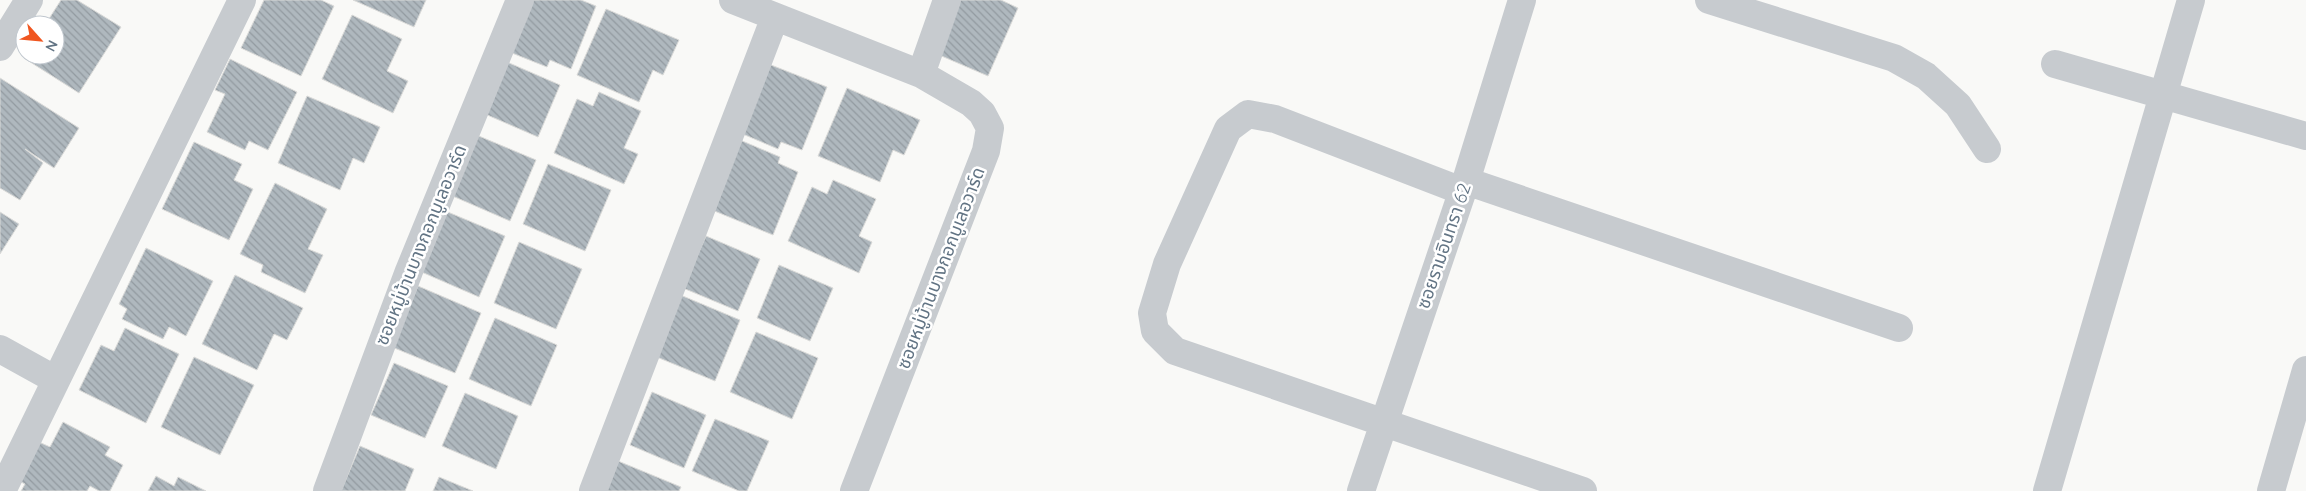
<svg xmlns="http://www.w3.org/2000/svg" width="2306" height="491" font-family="Quicksand,'Noto Sans Thai',sans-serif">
  <defs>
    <pattern id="building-back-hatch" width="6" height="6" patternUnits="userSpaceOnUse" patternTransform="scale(1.25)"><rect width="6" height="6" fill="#afb8be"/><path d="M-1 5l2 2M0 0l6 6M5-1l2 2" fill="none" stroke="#929aa0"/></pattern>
  </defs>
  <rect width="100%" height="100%" fill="#f9f9f7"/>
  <!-- building -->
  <path fill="url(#building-back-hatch)" stroke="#dbdbd9" d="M61 0H77L121 27 79 93 24 58 26 55H55V25H45Z
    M264 0H321L334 6 301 76 241 48Z
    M353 0H426L414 27Z
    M528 0H581L596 6 571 69 550 60 547 67 507 51Z
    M953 0H1001L1018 8 988 76 930 51Z
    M606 9 679 40 663 75 653 70 639 102 577 75Z
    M352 15 402 39 387 71 408 81 393 113 322 79Z
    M230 59 297 92 268 150 249 141 245 150 207 132 225 94 215 90Z
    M507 62 560 85 538 137 485 114Z
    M766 63 827 87 802 150 781 142 778 149 738 132Z
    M0 78 79 128 54 168 25 149 43 163 20 200 0 188Z
    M847 88 920 120 904 155 893 150 880 182 818 156Z
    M599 92 641 111 624 148 638 154 624 184 554 153 577 99 593 106Z
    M307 96 380 127 364 163 353 158 340 190 278 163Z
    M474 134 536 160 510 221 448 194Z
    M740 140 780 157 778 163 798 172 773 235 712 210Z
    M194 142 242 164 234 180 253 189 229 240 162 209Z
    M548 164 611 190 585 251 523 224Z
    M833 180 876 199 859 236 872 242 859 273 788 241 812 187 827 194Z
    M275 183 327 209 308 249 323 255 305 293 261 272 263 265 240 254Z
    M443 210 505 236 479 297 417 270Z
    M0 212 19 224 0 254Z
    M706 236 760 259 738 311 683 288Z
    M519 242 582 269 556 329 494 303Z
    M146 248 213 281 186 336 169 327 163 339 122 319 127 309 119 304Z
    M779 265 833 288 810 341 757 318Z
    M235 275 303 308 287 340 274 334 257 370 202 344Z
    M418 286 481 313 455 373 392 347Z
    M678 294 740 320 715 381 652 355Z
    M495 318 557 345 531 406 469 379Z
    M125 328 179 354 146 423 79 390 101 345 114 351Z
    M756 332 818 358 792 419 730 392Z
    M194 357 254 385 220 455 161 427Z
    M394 363 448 386 425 438 371 415Z
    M652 392 706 415 684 468 630 445Z
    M465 393 518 416 496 469 442 446Z
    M715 419 769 441 747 491H739L692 471Z
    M63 422 110 447 105 455 123 465 110 491H99L90 486 87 491H21L25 484 19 481 39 442 50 447Z
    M360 446 414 469 405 491H341Z
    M618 461 681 487 679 491H605Z
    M156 476 174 486 178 477 206 491H148Z
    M439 477 473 491H433Z"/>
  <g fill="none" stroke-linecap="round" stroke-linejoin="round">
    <!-- street -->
    <path stroke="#c7cbcf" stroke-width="28" d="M733 0 921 74 971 103 982 113 990 128 986 151 854 491
      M1709 0 1894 58 1926 76 1958 105 1987 149
      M0 47 29 0
      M2055 64 2306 136
      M921 74 947 0
      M1466 181 1899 328
      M1462 191 1275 119 1248 114 1228 129 1167 264 1152 313 1155 331 1175 351 1583 491
      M0 349 56 380
      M2 491 242 0
      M327 491 409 271 520 0
      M593 491 775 17
      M1361 491 1466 181 1522 0
      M2047 491 2191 0
      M2271 491 2306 370"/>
  </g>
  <g text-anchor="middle" stroke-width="5" stroke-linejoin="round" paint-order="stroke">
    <!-- street labels -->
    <g font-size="18" fill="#627484" stroke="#fff">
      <text transform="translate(421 245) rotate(-68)" y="6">ซอยหมู่บ้านบางกอกบูเลอวาร์ด</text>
      <text transform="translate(1444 246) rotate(-71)" y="6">ซอยรามอินทรา 62</text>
      <text transform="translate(941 268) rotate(-69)" y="6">ซอยหมู่บ้านบางกอกบูเลอวาร์ด</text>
    </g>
  </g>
  <!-- north arrow -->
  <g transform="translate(40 40) rotate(117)"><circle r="24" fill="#ffffff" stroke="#c0c7ce"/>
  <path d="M0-4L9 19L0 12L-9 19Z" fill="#f05620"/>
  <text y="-8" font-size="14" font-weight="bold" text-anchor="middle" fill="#627484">N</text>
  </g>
</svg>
